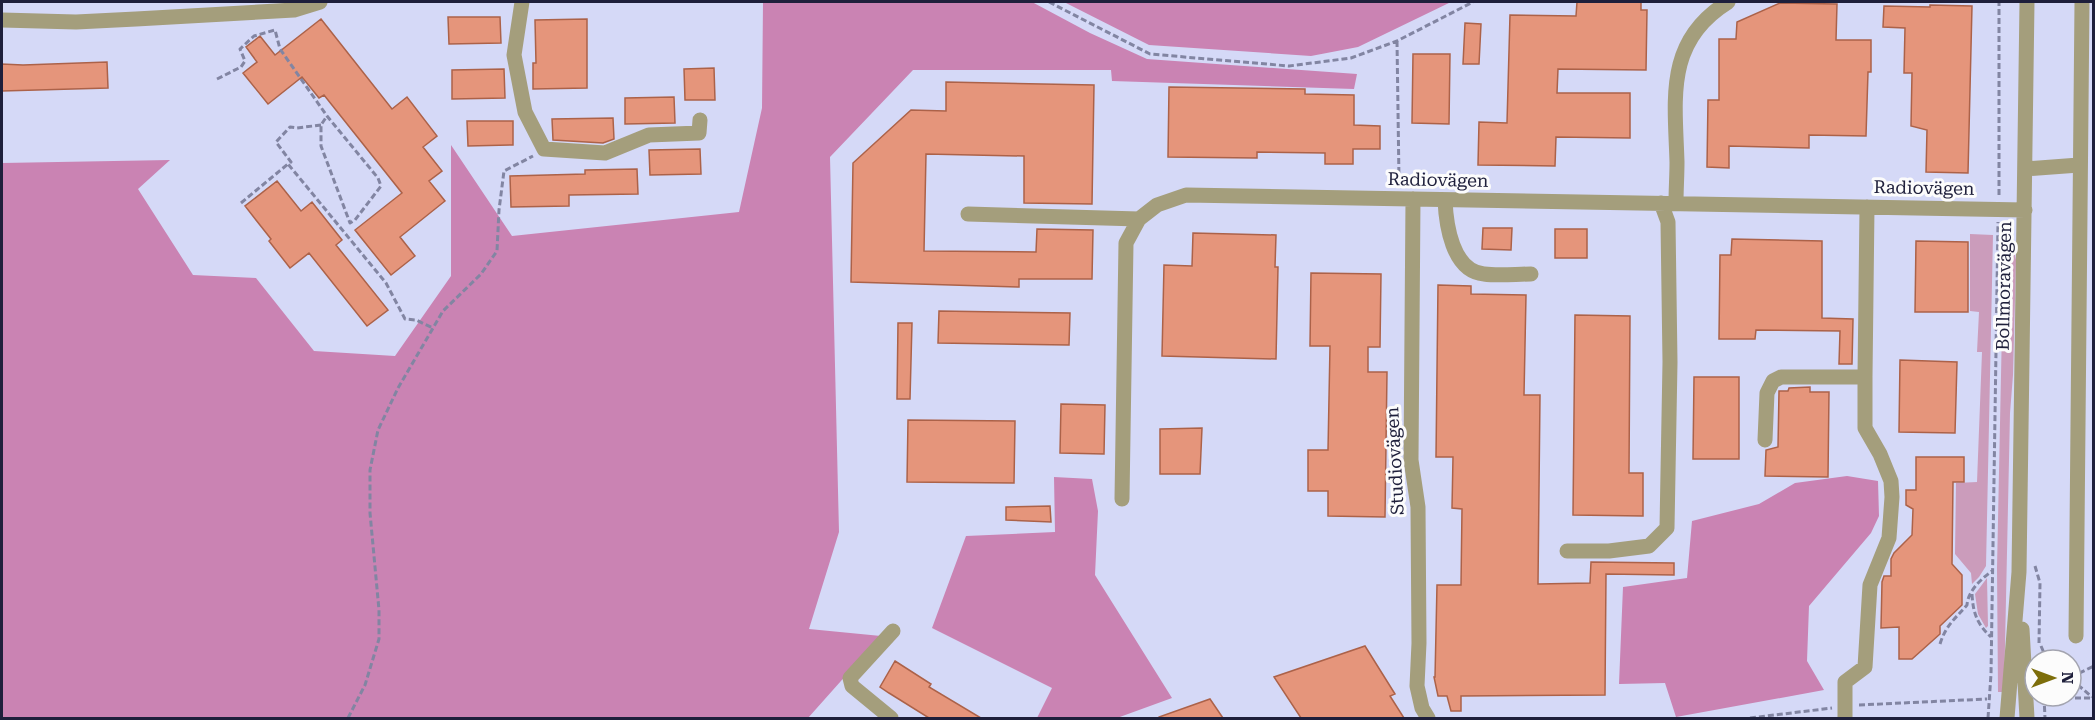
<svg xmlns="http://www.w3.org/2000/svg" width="2095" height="720" font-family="'Roboto Serif',serif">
  <rect width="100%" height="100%" fill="#d5d9f7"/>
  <!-- green -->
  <path fill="#cb9cbb" d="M2004 232 2011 237 2016 260 2013 375 2010 413 2004 692H1998L1997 568Z
    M1970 234 1993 235 1986 566 1979 577 1972 584 1971 573 1955 554 1956 483 1977 482 1982 352H1977L1979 312 1970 311Z
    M1987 578 1988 626 1986 628 1978 614 1975 594Z"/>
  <!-- forest -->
  <path fill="#ca83b3" d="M763 2H1032L1090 33 1147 59 1357 74 1354 89 1112 81 1111 70H913L830 157 839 532 809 629 881 636 808 718H2V163L170 160 138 189 193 275 256 278 314 351 395 356 451 276V145L512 236 739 212 762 108Z
    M1064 2H1451L1358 47 1311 56 1149 45Z
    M1847 476 1878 481 1879 516 1871 533 1809 606 1807 661 1824 690 1676 717 1665 683 1619 684 1623 587 1687 578 1692 521 1759 504 1795 483Z
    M1054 477 1092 479 1098 511 1095 575 1172 698 1117 718H1037L1052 688 932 628 966 536 1055 532Z"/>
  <!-- building -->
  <path fill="#e5957b" stroke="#ac6249" stroke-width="1.5" d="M1577 2H1641V10H1647L1646 70 1558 69 1557 93H1630V138L1556 137 1555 166 1478 165 1479 122 1507 123 1510 15 1576 16Z
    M1780 3 1837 4 1836 40H1871V72H1868L1866 136 1809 135V148L1729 146V168L1707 167 1708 100H1719V39H1736L1737 22Z
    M1930 5 1972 6 1968 173 1926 172 1927 130 1911 126 1912 73H1904L1905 28 1883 27 1884 6 1930 7Z
    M448 17H500L501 43 449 44Z
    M321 19 392 109 407 97 437 136 423 147 442 171 429 181 445 201 400 237 415 256 391 275 355 230 402 193 324 95 319 98 302 77 268 104 243 73 257 62 246 47 260 36 275 55Z
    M587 19V88L533 89V63H536L535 20Z
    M1465 23 1481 24 1479 64H1463Z
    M1413 54H1450L1449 124 1412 123Z
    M107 62 108 88 2 91V64L23 65Z
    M714 68 715 100H685L684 69Z
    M504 69 505 98 452 99V70Z
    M946 82 1094 85 1092 204 1024 203V156L926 154 924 251 1036 252 1037 229 1093 230 1092 279H1019V287L851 282 853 163 911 110 946 111Z
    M1169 87 1305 89V94L1354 95V125L1380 126V149H1353V164H1325V153L1257 152V158L1168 157Z
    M674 97 675 123 625 124V98Z
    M613 118 614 139 603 143 553 140 552 119Z
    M467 121H513V145L468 146Z
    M700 149 701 174 650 175 649 150Z
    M637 169 638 194 569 195V206L511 207 510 176 585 174V170Z
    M277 181 301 211 312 202 342 240 336 245 388 310 367 326 309 253 290 268 269 241 271 239 245 206Z
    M1483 228H1512L1511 250 1482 249Z
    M1555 229H1587V258H1555Z
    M1193 233 1276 235 1275 267H1278L1276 359 1162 356 1164 265 1192 266Z
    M1732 239 1822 241V318L1853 319 1852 364H1839L1840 331 1756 330 1755 339H1719L1720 255H1731Z
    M1916 241 1968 242V312H1915Z
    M1311 273 1381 274 1380 347H1368V372H1387L1385 517 1328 516V491H1308V450H1328L1330 346H1310Z
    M1438 285 1471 286V294L1526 295 1524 395H1540L1538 584 1590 583 1591 562 1674 563V575L1606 574 1605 695 1461 696V711H1451L1447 696H1438L1434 677H1435L1437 585H1461L1462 509 1452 508 1453 457H1436Z
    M939 311 1070 313 1069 345 938 343Z
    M1575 315 1630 316 1629 473H1643V516L1573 515Z
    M898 323H912L910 399H897Z
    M1900 360 1957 362 1955 433 1899 432Z
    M1694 377H1739V459H1693Z
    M1810 387V392H1829L1828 477 1765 476 1766 450 1778 447 1779 391H1788L1789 388Z
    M1061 404 1105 405 1104 454 1060 453Z
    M908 420 1015 421 1014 483 907 482Z
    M1202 428 1200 474H1160V429Z
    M1916 457H1964V482H1953L1952 564 1962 575V605L1940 626V634L1912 659H1899V627L1881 628 1882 582 1884 576H1891V559L1894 553 1912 535 1913 509 1906 505V490H1916Z
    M1050 506 1051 522 1006 520V507Z
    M1365 646 1395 694 1390 696 1404 718H1301L1274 677Z
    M895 661 931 684 929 687 981 718H929L889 693 880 687Z
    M1210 699 1223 718H1159V717Z"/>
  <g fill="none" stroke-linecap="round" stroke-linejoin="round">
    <!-- path -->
    <path stroke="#8285a2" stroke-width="3" stroke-dasharray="6 3" stroke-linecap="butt" d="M1049 2 1150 54 1289 66 1351 58 1397 41 1473 2
      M1397 41 1399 180 1403 185
      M217 79 241 67 245 61 240 49 254 36 275 30 280 49 327 116 378 178 381 186 355 220 350 223 321 146V125L327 116
      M321 125 297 128 290 127 276 142 291 162 288 164 386 283 405 319 416 320 433 328
      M1999 195V2
      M241 203 288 164
      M2035 566 2040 583 2039 643
      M1972 594C1973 613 1977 624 1991 637
      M1940 644C1946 625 1954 620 1967 605 1968 591 1981 579 1992 571
      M2041 646 2047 660
      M2071 677 2094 666
      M2071 679 2092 697
      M2044 697 2045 718
      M2039 698H2094
      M1859 705 1987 699
      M348 718 365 685 379 639V610L370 513V470L378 430 398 388 443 311 481 274 497 251 499 210 504 171 533 156
      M1750 718 1832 708
      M1988 718 1991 674 1998 222"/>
    <!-- minor -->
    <path stroke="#a49e7c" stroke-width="15" d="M522 2 514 55 525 112 544 149 605 153 649 135 699 133 700 120
      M2 20 76 22 136 19 294 10 320 2
      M2025 169 2079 165
      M1413 199 1411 460 1418 507 1419 643 1417 686 1422 708 1428 718
      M1445 200C1446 224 1452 271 1484 274 1499 276 1516 274 1531 274
      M1676 203C1676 189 1677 176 1677 162 1675 98 1665 41 1728 2
      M968 214 1139 219
      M1765 440 1767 393 1773 381 1781 377H1865L1867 207
      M1122 499 1126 243 1139 219 1157 205 1186 195 2025 210
      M1567 551H1609L1649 546 1667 528 1670 362 1668 222 1661 203
      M2022 629 2027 718
      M2076 636 2082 2
      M891 718 852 686 850 678 893 631
      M1845 718V682L1865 667 1870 585 1889 538 1892 497 1891 481 1880 454 1865 428V377
      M2007 718 2019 572 2027 2"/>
  </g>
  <g text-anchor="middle" stroke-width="6" stroke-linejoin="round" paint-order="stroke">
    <!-- street labels -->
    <g font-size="18" fill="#1e1f3b" stroke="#fcfcfc">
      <text transform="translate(1438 180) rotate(1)" y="6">Radiovägen</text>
      <text transform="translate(1924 188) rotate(1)" y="6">Radiovägen</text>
      <text transform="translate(2004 286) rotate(-89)" y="6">Bollmoravägen</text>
      <text transform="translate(1395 461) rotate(-93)" y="6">Studiovägen</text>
    </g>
  </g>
  <!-- border -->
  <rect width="2095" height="720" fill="none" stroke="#1e1f3b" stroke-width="6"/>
  <!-- north arrow -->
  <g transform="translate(2053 678) rotate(90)"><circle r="28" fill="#fcfcfc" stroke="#a3a4af" stroke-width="1.5"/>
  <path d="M0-4.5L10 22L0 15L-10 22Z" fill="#7d6e0b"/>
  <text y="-9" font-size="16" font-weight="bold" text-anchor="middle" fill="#1e1f3b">N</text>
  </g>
</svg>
